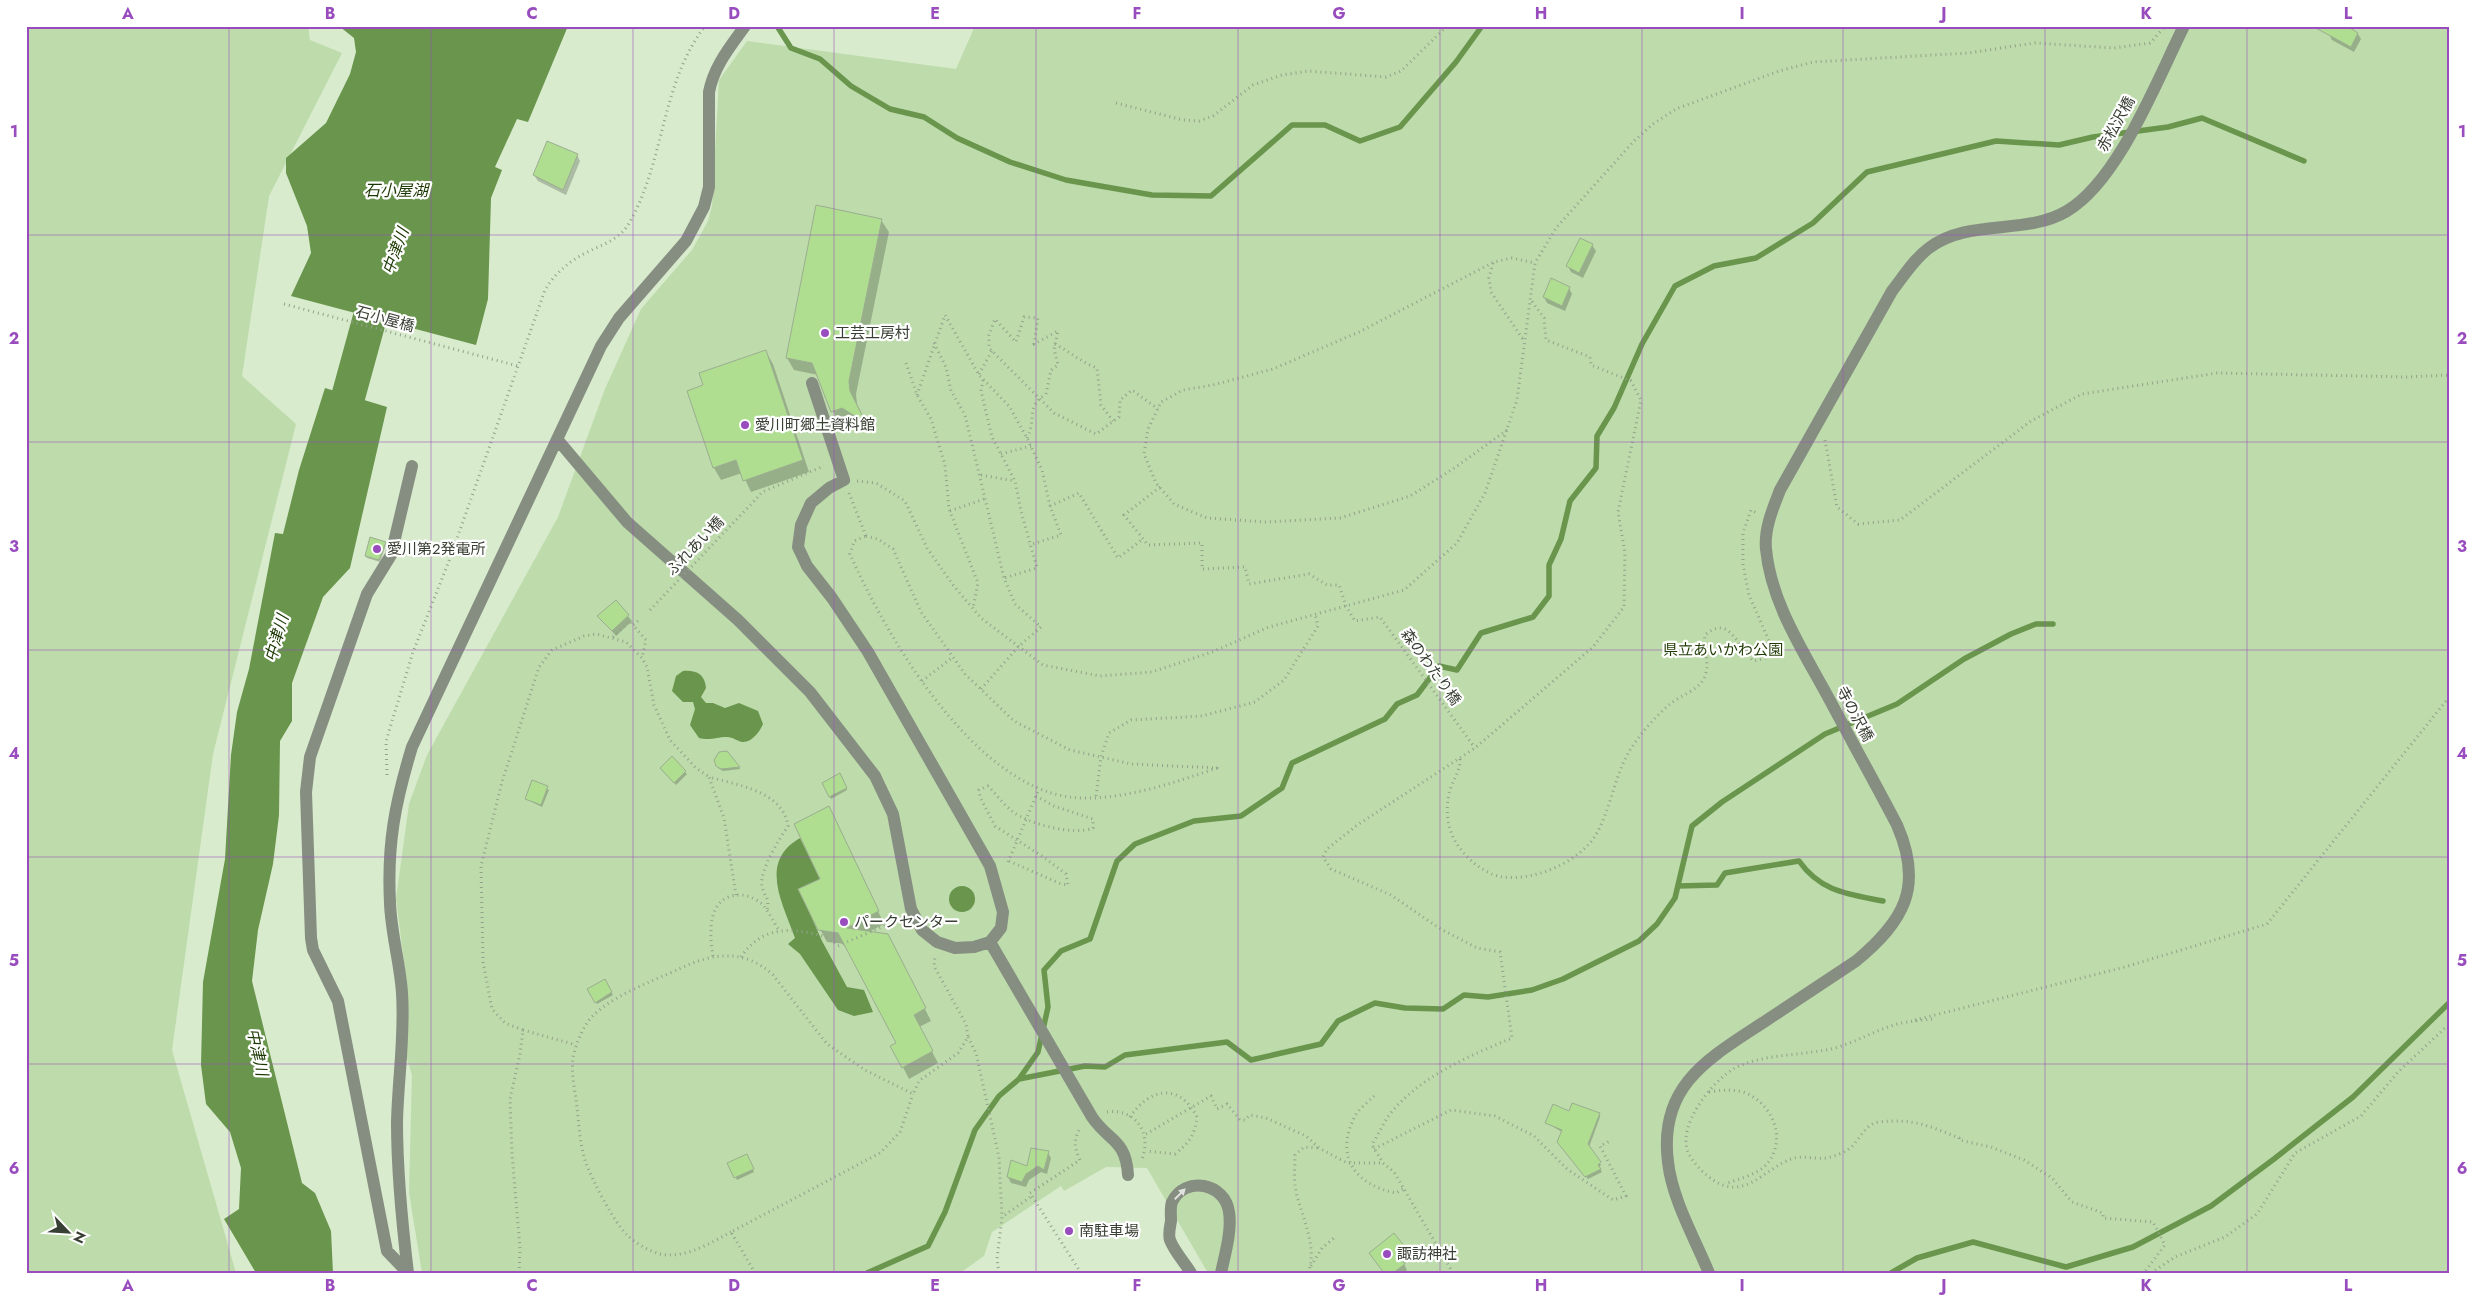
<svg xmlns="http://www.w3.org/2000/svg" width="2476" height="1299" font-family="Jost,'Noto Sans JP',sans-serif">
  <rect width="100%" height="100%" fill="#d8ebcd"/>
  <!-- green -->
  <path fill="#bddbab" d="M26 26H308L310 40 342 53 269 196 242 376 296 424 213 754 172 1050 236 1273H26Z
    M975 26H2450V1273H1208L1147 1168 1106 1167 1064 1191 1061 1186 992 1232 984 1256 960 1273H422L409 1192 412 1075 406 1056 407 985 396 899 409 804 427 755 558 517 605 389 641 309 692 250 708 221 712 206 719 80 747 41 956 69Z"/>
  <!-- water -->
  <path fill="#69954c" d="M339 26H568L528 122 517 119 495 167 502 170 491 198 488 299 476 345 291 296 311 253 307 226 286 173V158L326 123 350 74 356 52 354 38Z
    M325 388 387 407 350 568 323 597 292 683V721L280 741 279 815 273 864 258 930 252 981 302 1183 315 1193 331 1231 333 1273H256L224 1219 239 1209 241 1168 230 1132 206 1104 201 1065 203 982 225 859 231 755 237 712 249 669 275 533 283 534 299 470Z
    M683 671C696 670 705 674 706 688L701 697 706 703H713L725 708 739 703 758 711 763 724C760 731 752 743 742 742 737 741 733 737 727 737 716 737 710 741 699 738L690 725 695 709 693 702H683L672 691 676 676Z
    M800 838 820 879 799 889 822 941 847 987 864 990 873 1012 854 1016 838 1010 800 954 788 944 795 938C783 904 758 862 800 838Z
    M949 899a13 13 0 1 1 26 0a13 13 0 1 1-26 0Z"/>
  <!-- shadow -->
  <path fill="#0003" d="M2329 34H2358L2361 39 2354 52 2332 40Z
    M577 155 580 161 566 195 538 181 534 175Z
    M881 220 889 232 856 394 857 404 870 433 849 420 839 424 818 375 794 370 787 358Z
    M1592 245 1596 251 1583 278 1571 272 1568 266Z
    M1569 288 1572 294 1565 311 1547 303 1544 297Z
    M766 352 773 364 809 472 751 492 742 473 721 480 714 468 689 392 704 386Z
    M385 543 386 545 380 562 367 558 366 556Z
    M615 601 632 621 616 636 599 616Z
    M727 753 739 767 740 769 723 771 718 768 717 765Z
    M663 771 685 772 687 774 676 785Z
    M839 775 847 790 831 799 823 784Z
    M533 782 549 790 542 807 526 799Z
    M835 819 884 924 867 933 894 948 931 1021 919 1027 938 1063 909 1079 903 1067 898 1043 846 944 827 942 820 929 822 880Z
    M604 981 613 995 597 1004 589 990Z
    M1570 1113 1599 1114 1600 1117 1589 1147 1601 1165 1599 1167 1602 1172 1588 1179 1560 1145 1562 1132 1547 1123Z
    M1048 1153 1051 1158 1047 1174 1041 1172 1029 1180 1026 1187 1011 1183 1008 1177 1028 1167Z
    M746 1155 754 1172 737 1180 729 1164Z
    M1370 1253H1408L1411 1258 1404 1264 1407 1270 1404 1273H1385Z"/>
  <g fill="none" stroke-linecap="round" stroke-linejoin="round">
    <!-- stream -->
    <path stroke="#69954c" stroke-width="5.5" d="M777 26 791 48 820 59 851 86 890 109 924 117 957 138 1010 162 1066 180 1152 195 1211 196 1292 125H1325L1360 141 1400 127 1456 62 1482 26
      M1678 886 1717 885 1725 873 1799 861C1821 892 1848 894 1883 901
      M1019 1079 1085 1066 1105 1067 1125 1055 1227 1042 1251 1060 1321 1044 1338 1021 1375 1003 1405 1008 1443 1009 1464 995 1488 997 1532 990 1563 979 1639 941 1657 924 1675 898 1692 826 1722 802 1825 734 1897 704 1964 659 2011 634 2036 624H2053
      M867 1273 928 1246 945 1212 975 1130 999 1096 1019 1079 1038 1052 1048 1007 1044 970 1061 951 1090 939 1117 861 1135 844 1194 821 1241 816 1282 788 1292 763 1385 719 1397 704 1417 695 1439 666 1457 670 1481 633 1533 617 1549 596V565L1561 539 1570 501 1596 468 1597 436 1614 408 1642 344 1675 286 1714 266 1756 258 1813 223 1867 172 1996 141 2059 145 2093 137 2168 127 2202 118 2304 161
      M1891 1273 1917 1258 1973 1242 2066 1267 2133 1247 2211 1206 2274 1159 2353 1097 2450 1002"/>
    <!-- river -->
    <path stroke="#69954c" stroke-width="34" d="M336 441 370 317 387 274"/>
  </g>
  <!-- building -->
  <path fill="#afde91" stroke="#9cad91" d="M2312 26H2347L2358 33 2351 47Z
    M547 141 578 154 563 190 533 175Z
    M816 205 882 219 849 381 850 391 866 423 842 408 831 412 812 363 786 358Z
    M1580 238 1593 244 1579 273 1566 266Z
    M1551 278 1570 287 1562 306 1543 297Z
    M766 350 803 460 743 481 736 460 713 468 687 391 703 385 699 373Z
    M370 537 386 542 379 560 365 556Z
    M616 600 629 615 612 631 597 616Z
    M727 751 740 767 721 769 716 766 714 760 719 752Z
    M672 756 686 771 674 783 660 768Z
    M840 773 847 788 829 797 822 783Z
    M532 780 548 786 541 805 525 799Z
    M829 806 879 911 847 928 888 934 926 1008 914 1015 933 1051 902 1068 890 1046 896 1043 838 933 818 930 798 889 820 879 794 824Z
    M605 979 612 992 595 1003 587 989Z
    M1572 1103 1600 1113 1588 1144 1601 1162 1598 1165 1601 1169 1585 1177 1557 1142 1562 1130 1545 1123 1553 1104 1569 1111Z
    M1031 1148 1049 1151 1044 1170 1038 1166 1026 1174 1022 1182 1007 1177 1011 1160 1027 1166Z
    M747 1154 754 1169 734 1178 727 1163Z
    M1394 1233 1409 1252 1401 1258 1405 1264 1393 1273H1384L1369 1253Z"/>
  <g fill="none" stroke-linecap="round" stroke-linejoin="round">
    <!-- path -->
    <path stroke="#94a28b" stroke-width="3" stroke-dasharray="1 4" stroke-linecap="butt" d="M1116 103 1183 120 1199 121 1213 116 1253 85 1282 75 1308 71 1386 77 1401 71 1447 26
      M1493 263 1489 278 1491 292 1522 338 1525 339
      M284 304 518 366
      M934 343 946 367 951 391 965 415 1004 578 1015 604 1041 627 1018 647 981 689
      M1055 344C1070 352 1081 362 1097 368L1101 405 1113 421
      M906 363 917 395 931 419 945 465 949 509 978 583 973 608
      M979 374 992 351
      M983 380 981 391 992 437 1015 481 1021 511 1037 568 1004 578
      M917 395 945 315 979 375 1009 406 1027 438 1042 470 1050 506 1061 535 1029 545
      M1507 430 1453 469 1410 496 1340 518 1266 522 1207 518 1174 504 1156 483 1144 454 1148 429 1161 402 1183 390 1213 385 1273 369 1359 332 1494 262 1512 258 1535 263
      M1027 438C1037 419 1025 407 1046 394L1051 370 1058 365 1054 349 1058 331 1034 344 1038 318 1024 317 1016 342 995 319 989 335V348L1054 413 1096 434 1119 417 1120 400 1132 390 1158 409
      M1825 440 1837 507 1858 524 1900 520 2031 421 2082 394 2217 373 2407 377 2450 375
      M1001 454 1031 446
      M981 475 1015 481
      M857 481 876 483 905 501 927 548 953 585 981 618 1043 665 1100 676 1152 672 1212 652 1269 627 1404 590 1457 543 1485 493 1517 400 1535 263 1556 228 1634 141 1653 124 1676 109 1779 71 1813 62 1968 53 2035 43 2114 48 2150 43 2165 26
      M1160 487 1124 515 1148 545 1202 543V569L1245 567 1249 584 1309 574 1327 585H1339L1346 606 1355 621 1380 617 1475 748
      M849 493 866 536
      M757 498 762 492 824 466
      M1050 506 1079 493 1118 558 1143 539
      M950 511 987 498
      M866 536 878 539 893 549 921 612 965 674 1014 721 1070 750 1131 764 1217 768C1174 783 1115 803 1069 797 972 783 886 636 850 554L854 541Z
      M638 621 633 625 646 640 642 658
      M613 637 630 621 633 625
      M922 681 953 657
      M1460 759C1460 771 1455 776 1451 787 1447 798 1446 813 1449 825 1453 847 1479 874 1503 877 1532 881 1570 865 1589 844 1609 822 1613 777 1630 750 1641 733 1655 717 1670 704 1681 695 1700 690 1705 676 1710 663 1703 648 1705 635 1731 613 1737 649 1754 661L1766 658 1769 652 1770 643 1749 595 1743 565V533L1751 510 1757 513
      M387 775 386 741 413 652 449 561 545 290C553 276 566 264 580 256 597 246 617 242 628 225 665 163 660 85 705 26
      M1096 796 1101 757 1109 733 1131 720 1202 716 1255 702 1284 680 1318 626 1315 614
      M1009 861 1061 884 1068 885 1066 874 1042 856 995 826 980 797 979 790 988 786C996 794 1003 804 1012 811 1028 824 1074 836 1093 828V819L1054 806 1036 796
      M1008 862 1039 789
      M736 895 724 818 709 777C737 785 783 791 788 826 780 838 759 871 762 886 764 898 770 895 767 911
      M713 956C709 933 707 895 740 895 748 895 756 899 762 904 769 911 773 922 779 930
      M741 957C759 931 781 927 810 933 821 935 830 937 838 946L900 919
      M1932 1019C1920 1021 1906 1021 1894 1025 1874 1031 1856 1042 1835 1048 1803 1056 1765 1053 1735 1068 1713 1080 1677 1125 1688 1152 1693 1163 1703 1173 1713 1180 1745 1201 1764 1169 1791 1159 1801 1155 1813 1159 1824 1158 1831 1158 1840 1154 1846 1151 1859 1144 1863 1124 1879 1122 1912 1118 1930 1126 1959 1138V1140L1991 1147 2024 1160 2052 1178 2072 1202 2103 1213V1218L2153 1222 2165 1245 2144 1273
      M1915 1020 2125 967 2267 924 2450 696
      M523 1030 576 1045
      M968 1037 976 1053 999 1157 1002 1217
      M1709 1092C1721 1090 1731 1089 1743 1092 1772 1102 1788 1139 1767 1164 1757 1175 1738 1179 1725 1184
      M1374 1096C1368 1102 1359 1109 1355 1116 1334 1156 1355 1185 1396 1193L1403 1189
      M1107 1112C1136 1108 1152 1134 1142 1159
      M1130 1117C1150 1088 1179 1082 1197 1117 1195 1135 1189 1143 1175 1154L1146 1151
      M1146 1134 1211 1096 1217 1109 1227 1104 1240 1120H1245L1250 1115 1266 1118 1306 1136 1319 1148 1347 1163H1382
      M1374 1149 1451 1110 1495 1116 1534 1136 1567 1169 1613 1200 1626 1196 1600 1146 1612 1140
      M731 1232C710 1243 686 1259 660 1254 649 1251 635 1243 627 1235 614 1222 592 1180 586 1163 579 1143 579 1120 576 1099 574 1086 571 1071 573 1058 575 1047 580 1035 585 1026 601 999 651 982 679 969 712 953 744 948 773 975L827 1044 865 1070 913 1094 919 1081 958 1053 968 1037 966 1024 934 966 935 956
      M1311 1266 1322 1248 1334 1238
      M519 1273 520 1248 512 1154 510 1099 520 1054 523 1030 505 1023 492 1009 483 962 481 866 502 782 539 667 552 650 584 636 596 634 626 642 642 658 647 667 654 705 670 740 696 768 709 777
      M755 1273 731 1232 880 1153 900 1132 913 1094
      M999 1273 997 1259 1002 1217 1032 1196
      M1081 1273 1030 1193 1080 1160C1074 1147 1073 1139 1081 1127
      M1308 1273C1319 1245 1299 1213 1295 1186 1294 1176 1295 1165 1295 1155L1304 1147 1319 1148
      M1365 1273 1367 1271
      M1453 1273 1394 1172 1383 1163 1372 1145C1377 1136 1382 1127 1387 1118 1416 1078 1469 1056 1512 1038L1500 952 1477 948 1439 928 1391 895 1331 869 1323 857 1327 849 1356 826 1475 748 1593 647 1624 607 1625 553 1618 512 1641 400 1631 381 1591 365 1590 357 1546 340 1544 318 1531 300
      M2151 1273 2175 1257 2225 1237 2257 1214 2295 1153 2361 1116 2398 1072 2445 1028"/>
    <!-- minor -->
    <path stroke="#868e81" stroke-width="12" d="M557 439 627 522 738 620 810 692 875 776 893 814 911 909 922 930 937 942 955 948 974 947 990 942 1001 928 1003 912 990 866 868 652 832 598 807 566 798 547 801 525 811 503 829 488 844 480 812 383
      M990 942 1092 1117C1109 1142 1126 1139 1128 1175
      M408 1273C402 1223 397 1172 397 1122 398 1079 405 1036 402 993 400 963 391 933 390 903 387 844 395 803 412 747L601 346 619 318 686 241 704 207 709 187V92C714 66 730 47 745 26
      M408 1273 387 1251 338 1001 313 950 311 938 306 792 310 757 367 594 391 555 412 466
      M1191 1273C1185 1263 1174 1251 1170 1240 1168 1235 1170 1227 1171 1221 1171 1215 1170 1207 1172 1202 1185 1175 1225 1183 1229 1212 1232 1231 1225 1254 1221 1273
      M1709 1273C1695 1239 1672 1199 1668 1162 1658 1084 1711 1057 1767 1020 1797 1000 1826 981 1856 961 1904 921 1924 887 1897 825 1874 781 1850 738 1827 695 1802 649 1771 602 1766 549 1764 529 1773 508 1780 490L1892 291C1903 277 1914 259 1929 248 1968 218 2025 236 2067 211 2119 180 2157 80 2184 26"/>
    <!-- path-bridge -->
    <path stroke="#94a28b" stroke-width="3" stroke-dasharray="1 4" stroke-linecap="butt" d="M650 610 757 498"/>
  </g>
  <!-- one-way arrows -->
  <defs><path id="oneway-solid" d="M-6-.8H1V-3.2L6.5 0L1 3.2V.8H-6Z" transform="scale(1.25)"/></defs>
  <use fill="#e1e3e0" href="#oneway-solid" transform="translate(1180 1194) rotate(-45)"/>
  <!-- grid -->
  <path fill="none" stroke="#994cbd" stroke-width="1" stroke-opacity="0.55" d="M229 26V1273M431 26V1273M633 26V1273M834 26V1273M1036 26V1273M1238 26V1273M1440 26V1273M1642 26V1273M1843 26V1273M2045 26V1273M2247 26V1273M26 235H2450M26 442H2450M26 650H2450M26 857H2450M26 1064H2450"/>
  <!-- markers -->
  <g fill="#994cbd" stroke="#fff" stroke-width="2">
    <circle cx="825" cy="333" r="5"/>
    <circle cx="745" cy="425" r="5"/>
    <circle cx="377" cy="549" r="5"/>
    <circle cx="844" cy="922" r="5"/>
    <circle cx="1069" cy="1231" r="5"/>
    <circle cx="1387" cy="1254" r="5"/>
  </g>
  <g text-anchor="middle" stroke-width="4.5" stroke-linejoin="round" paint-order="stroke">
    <!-- street labels -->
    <g font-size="15" fill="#383f33" stroke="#fff">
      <text transform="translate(2116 124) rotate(-61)" y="5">赤松沢橋</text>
      <text transform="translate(385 319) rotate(15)" y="5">石小屋橋</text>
      <text transform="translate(695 546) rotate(-46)" y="5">ふれあい橋</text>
      <text transform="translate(1431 667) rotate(54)" y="5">森のわたり橋</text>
      <text transform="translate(1855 714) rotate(62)" y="5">寺の沢橋</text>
    </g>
    <!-- poi labels -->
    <g font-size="15" fill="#383f33" stroke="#fff" text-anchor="start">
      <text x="835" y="338">工芸工房村</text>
      <text x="755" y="430">愛川町郷土資料館</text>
      <text x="387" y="554">愛川第2発電所</text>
      <text x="854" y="927">パークセンター</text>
      <text x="1079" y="1236">南駐車場</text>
      <text x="1397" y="1259">諏訪神社</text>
    </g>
    <!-- park labels -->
    <g font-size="15" fill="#1e3a03" stroke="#fff">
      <text x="1723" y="655">県立あいかわ公園</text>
    </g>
    <!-- water labels -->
    <g font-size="16" font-style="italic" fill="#1d3903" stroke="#fff">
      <text x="396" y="196">石小屋湖</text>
      <text transform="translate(395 251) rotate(-70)" y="6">中津川</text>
      <text transform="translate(276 638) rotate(-74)" y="6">中津川</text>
      <text transform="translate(258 1052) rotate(78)" y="6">中津川</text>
    </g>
  </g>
  <!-- border -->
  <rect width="2476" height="1299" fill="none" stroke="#ffffff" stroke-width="55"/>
  <!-- north arrow -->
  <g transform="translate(68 1232) rotate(115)" stroke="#ffffff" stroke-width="4" paint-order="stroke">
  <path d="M0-4L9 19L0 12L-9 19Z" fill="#383f33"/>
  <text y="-8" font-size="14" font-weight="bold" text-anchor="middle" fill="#383f33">N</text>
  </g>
  <rect x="28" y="28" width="2420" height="1244" fill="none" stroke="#994cbd" stroke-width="2"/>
  <g font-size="16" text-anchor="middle" font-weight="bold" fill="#994cbd">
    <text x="128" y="19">A</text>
    <text x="330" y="19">B</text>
    <text x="532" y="19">C</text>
    <text x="734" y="19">D</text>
    <text x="935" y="19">E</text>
    <text x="1137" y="19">F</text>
    <text x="1339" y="19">G</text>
    <text x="1541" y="19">H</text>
    <text x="1742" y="19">I</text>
    <text x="1944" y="19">J</text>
    <text x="2146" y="19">K</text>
    <text x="2348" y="19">L</text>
    <text x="14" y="137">1</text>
    <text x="2462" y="137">1</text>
    <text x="14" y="344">2</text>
    <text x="2462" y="344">2</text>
    <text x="14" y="552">3</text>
    <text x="2462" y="552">3</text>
    <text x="14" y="759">4</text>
    <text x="2462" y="759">4</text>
    <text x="14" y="966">5</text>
    <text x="2462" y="966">5</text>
    <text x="14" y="1174">6</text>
    <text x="2462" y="1174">6</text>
    <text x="128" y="1291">A</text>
    <text x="330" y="1291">B</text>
    <text x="532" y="1291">C</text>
    <text x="734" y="1291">D</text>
    <text x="935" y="1291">E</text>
    <text x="1137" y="1291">F</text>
    <text x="1339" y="1291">G</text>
    <text x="1541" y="1291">H</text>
    <text x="1742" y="1291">I</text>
    <text x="1944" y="1291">J</text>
    <text x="2146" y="1291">K</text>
    <text x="2348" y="1291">L</text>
  </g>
</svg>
